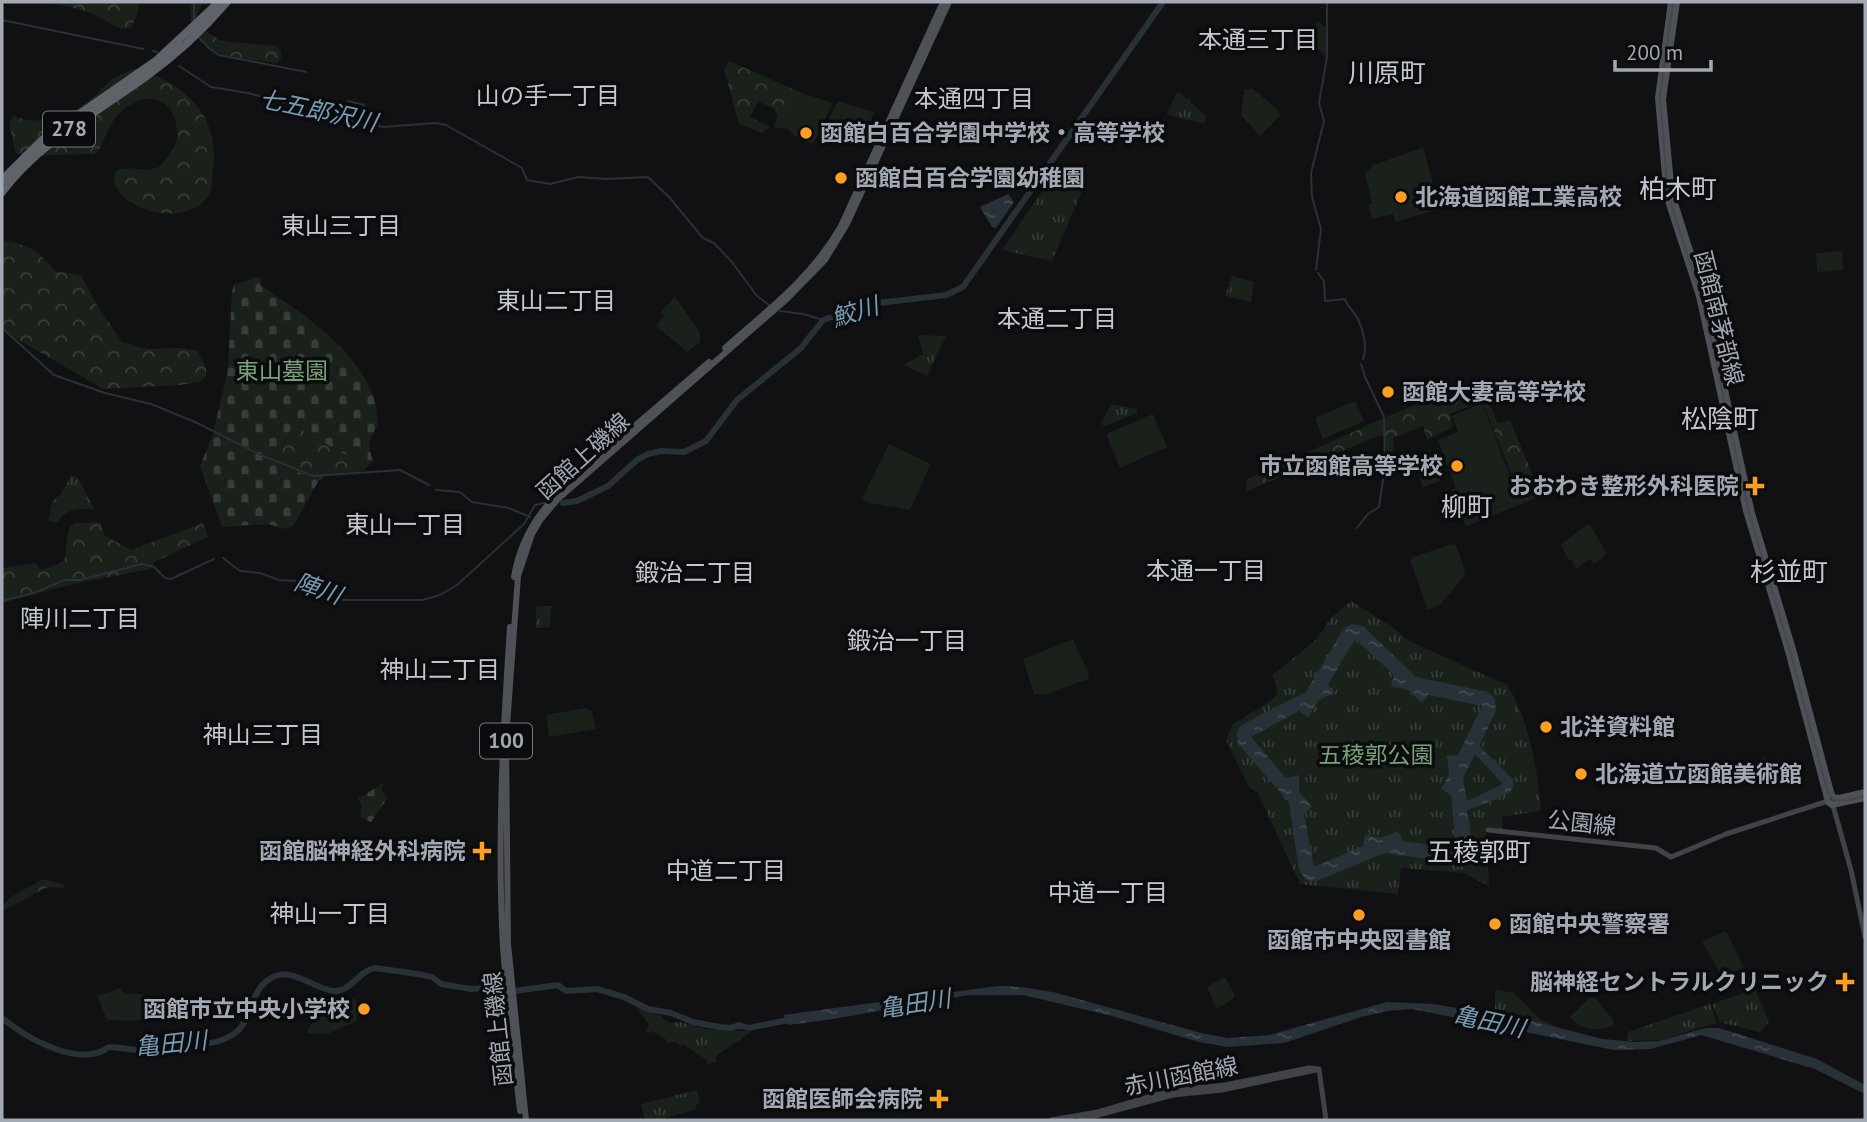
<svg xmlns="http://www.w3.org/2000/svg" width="1867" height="1122" font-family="'PT Sans','Noto Sans JP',sans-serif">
  <defs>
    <pattern id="forest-crowns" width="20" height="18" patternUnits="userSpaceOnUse" patternTransform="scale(1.75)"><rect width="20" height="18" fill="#19211a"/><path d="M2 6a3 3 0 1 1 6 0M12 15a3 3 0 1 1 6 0" fill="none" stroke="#373e39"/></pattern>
    <pattern id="cemetery-stones" width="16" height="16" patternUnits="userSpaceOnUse" patternTransform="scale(1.75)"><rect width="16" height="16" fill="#19211a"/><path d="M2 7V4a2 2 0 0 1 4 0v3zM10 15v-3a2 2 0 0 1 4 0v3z" fill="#373e39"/></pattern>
    <pattern id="park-tufts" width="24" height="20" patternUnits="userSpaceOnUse" patternTransform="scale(1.75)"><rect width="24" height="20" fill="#19211a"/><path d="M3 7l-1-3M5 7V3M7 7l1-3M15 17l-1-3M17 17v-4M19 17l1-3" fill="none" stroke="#373e39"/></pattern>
    <pattern id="water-ripples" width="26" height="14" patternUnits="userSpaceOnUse" patternTransform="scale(1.75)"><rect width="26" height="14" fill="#273137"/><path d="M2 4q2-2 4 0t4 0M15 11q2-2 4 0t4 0" fill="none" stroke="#434c52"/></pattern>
  </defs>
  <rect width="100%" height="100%" fill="#111113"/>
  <!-- green -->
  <path fill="#19211a" d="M1252 88 1279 111 1280 116 1260 136 1241 115 1244 90Z
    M802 93 833 103 814 142 810 143 793 135 790 130 784 127Z
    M838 101 874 112 866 132 829 119Z
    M1423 147 1440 209 1395 222 1393 214 1372 219 1368 205 1372 203 1365 173 1374 165Z
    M1842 251 1843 270 1817 272 1816 253Z
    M675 297 700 332V342L687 352 656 326 664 316 660 312Z
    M1355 401 1364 421 1323 439 1316 421 1317 417Z
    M1482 403 1519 499 1472 517 1466 515 1438 440 1458 432 1452 416Z
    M1153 414 1167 447 1120 468 1107 437 1108 433Z
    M889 444 931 464 910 510 866 502 862 498Z
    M1430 450 1440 481 1423 487 1412 456Z
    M1589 523 1607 554 1594 564 1590 559 1576 569 1572 560 1569 561 1561 545Z
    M1455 543 1465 570 1464 576 1441 604 1428 610 1410 560 1413 557Z
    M1073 639 1089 674 1088 679 1044 695 1034 694 1023 659Z
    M585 708 592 711 596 729 549 737 546 715Z
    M1726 931 1744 968 1722 976 1702 941Z
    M1225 977 1235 995 1232 1000 1217 1009 1207 987Z
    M121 988 124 993 142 994 155 1013C143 1024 122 1020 107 1020L97 996Z
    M1590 997 1596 998 1613 1020 1614 1025C1597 1032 1582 1031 1570 1017Z
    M356 998 357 1021 330 1033 307 1034 310 1025 317 1019 315 1009 318 1007Z"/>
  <!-- forest -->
  <path fill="url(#forest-crowns)" d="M36 2H138L139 8 132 27C117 33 105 18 91 13 74 8 55 3 36 2Z
    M190 2H203L197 15 208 33 222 41 276 46 281 52V58L277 63C252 59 214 59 198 38L203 31 196 21 191 24Z
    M729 61 802 93 784 127 778 129 774 127 778 115 775 113 776 110 758 101 750 117 770 127 762 133 739 124 724 69Z
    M136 68C184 83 220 114 213 168 212 178 213 191 206 199 185 225 127 214 114 183L116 171C134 164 142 174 159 167 166 159 175 149 177 139 178 132 176 122 174 117 162 88 132 98 116 117 108 127 104 141 98 152L94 154 23 156 16 153 9 124 13 116C41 127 68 118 91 99 99 92 106 83 116 77 122 73 130 71 136 68Z
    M2 240C29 245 38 250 55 271L81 275 97 305 122 342 146 349 183 348 198 351 206 368V376L200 382 181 385 103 389 2 330Z
    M1484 390 1498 424 1510 420 1540 493 1538 497 1467 526 1465 525 1452 490 1455 489 1465 516 1472 518 1521 498 1482 401 1450 414 1453 427 1427 440 1423 426 1393 438 1394 457 1386 459 1385 436 1380 435 1245 492 1247 479 1443 392 1447 401 1462 393 1465 397Z
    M293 425 367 467 363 471 328 474 319 480 275 463Z
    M100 522 104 535 131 550 203 523 208 537 154 562 150 569 65 586 2 603V568L37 563 40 570C78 561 60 556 70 527L75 523Z
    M43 879 65 885 64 888 48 887 2 911V906L11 897Z"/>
  <!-- cemetery -->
  <path fill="url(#cemetery-stones)" d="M257 277 262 279 260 285C304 314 376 361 378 420 378 429 372 433 370 440 368 447 371 455 373 461L367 467 293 425 275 463 319 480 294 525 286 529 268 524 222 527 200 466 213 434 228 369 232 292 234 285Z
    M385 782 381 789 387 799 371 822 360 818 362 805 358 799Z"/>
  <!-- park -->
  <path fill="url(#park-tufts)" d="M1319 22 1326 28V57L1305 37Z
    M1178 91 1186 99 1190 98 1191 103 1207 116 1204 124 1169 115 1167 113Z
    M1054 174 1085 184 1052 261 1002 250Z
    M1232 276 1254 282 1251 302 1225 296Z
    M918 335 946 336 927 376 904 365 923 354Z
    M1111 404 1137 409V413L1105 426 1101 424Z
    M71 475 78 478 94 509C78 509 66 508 57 523L48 521 52 502 61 494Z
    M1351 601 1392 627 1409 641 1507 685C1529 718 1538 772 1541 811L1502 817 1503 829 1486 828 1489 886 1464 873 1401 868 1398 894 1300 884 1258 793 1249 787 1226 740 1232 725 1272 700 1278 693 1273 675 1317 639 1331 618Z
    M536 606H551L550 627 536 628Z
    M1766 757 1773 776 1756 782 1751 766Z
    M1755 989 1769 1022 1760 1032 1720 1022 1712 1004Z
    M1495 990 1514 993 1540 1019 1560 1028 1495 1015Z
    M1710 1004 1717 1023 1660 1040 1627 1041 1628 1032Z
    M636 1007 661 1016 664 1020 671 1023 680 1022 707 1029 752 1031 716 1056 717 1062 707 1064V1060L683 1044 681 1046 675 1042 667 1043V1040L652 1031 651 1033 646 1031 649 1025Z
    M697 1090 700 1102 696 1105V1109L658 1120 654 1118 645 1120 641 1104Z"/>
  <!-- water -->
  <path fill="url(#water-ripples)" fill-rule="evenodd" d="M1008 194 1014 202 996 228 992 227 980 207Z
    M1352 624 1363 626 1416 677 1488 692 1495 699 1496 711 1479 746 1513 779 1514 785 1510 792 1491 801V805L1489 802 1467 810C1469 828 1480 861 1454 863L1385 853 1316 881 1306 880 1299 870 1289 802 1238 744 1237 733 1241 725 1306 692 1344 628ZM1355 639 1394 675 1391 686 1408 690 1422 703 1429 695 1482 706 1458 755 1447 756 1449 775 1441 789 1451 795 1456 848 1403 841 1398 831 1382 838 1365 835 1363 846 1314 867 1304 814 1312 807 1299 792V775L1286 778 1251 737 1299 711 1308 717 1319 700 1334 693 1328 685ZM1475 754 1503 784 1467 801 1463 778Z
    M998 986 1022 987 1053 992 1201 1033 1228 1038 1269 1035 1387 1002 1433 1004 1537 1022 1602 1039 1636 1042 1658 1041 1706 1028H1719L1817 1059 1865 1085V1094L1815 1069 1701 1035 1651 1049 1614 1050 1412 1009 1387 1011 1361 1017 1284 1043 1228 1047 1199 1042 1112 1016 1023 995H968L833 1019 788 1025 783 1015Z"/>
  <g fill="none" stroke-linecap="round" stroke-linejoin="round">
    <!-- stream -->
    <path stroke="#273137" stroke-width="2" d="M2 20 143 49
      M194 22V2
      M198 37 210 49 219 55 306 72
      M153 51 157 52
      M179 66 211 87 248 93 343 119 383 127 436 123 446 125 522 168 527 180 550 184 578 177 606 179 648 177 669 197 703 238 714 243 732 262 757 296 769 305
      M348 101 364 105 380 126
      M1316 270 1321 229 1312 197 1311 173 1324 121 1319 103 1327 57V2
      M1318 273 1324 281 1325 301 1345 299C1348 308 1354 311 1358 319 1363 330 1368 347 1363 359
      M780 311 803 314 823 320
      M2 328 54 375 105 393 151 404 195 422 261 455 313 476 400 470 429 485
      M436 490 460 492 472 502 509 508 530 517
      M1357 528 1368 514 1379 507 1385 467 1384 417 1365 377 1361 364
      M223 558 240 571 260 573 279 580 313 582 334 600H422L440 595 457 585 524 524 535 505 547 502
      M2 601 37 592 64 580H80L142 564 154 567 165 578 171 579 214 559"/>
    <!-- river -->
    <path stroke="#273137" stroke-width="6" d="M563 503 577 501 608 486 637 460 648 454 661 451 684 452 706 441 737 400 801 348 823 320 870 304 946 295 963 287 1163 2
      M2 1018C26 1038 80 1069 109 1047 122 1047 138 1052 152 1050 164 1048 176 1045 188 1043 195 1042 198 1043 204 1043 217 1044 235 1036 242 1026 254 1008 252 988 273 977 294 967 313 989 334 991 351 992 359 970 375 968L418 974 432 977 441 984 471 989 489 988 507 992 558 985 566 991 597 989 624 997 648 1009 671 1013 693 1022 720 1027 731 1028 739 1025 749 1028 793 1019"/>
    <!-- secondary -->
    <path stroke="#404348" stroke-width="5" d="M1832 802 1851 870 1865 937
      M1488 830 1656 848 1671 857 1726 834 1828 801
      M1319 1069 1326 1120
      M1051 1120 1098 1112 1172 1090 1225 1085 1309 1068 1319 1069
      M1080 1120 1173 1095 1222 1090 1316 1070"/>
    <!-- primary -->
    <path stroke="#4e5157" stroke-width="6" d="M1671 2 1658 98 1667 198 1699 296 1746 511 1788 651 1828 802 1832 805 1865 798
      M1677 2 1663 99 1672 194 1704 294 1752 513 1793 649 1831 792 1833 797 1839 798 1865 792
      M725 348C768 310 812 277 841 226L943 2
      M595 460 709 362
      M514 577C520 540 538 511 566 486
      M510 627C503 733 497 840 503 947 507 1002 514 1057 520 1111
      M526 1120 508 944 506 739 518 576 532 534 541 519 558 499 787 299 825 260 847 224 949 2"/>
    <!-- motorway -->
    <path stroke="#5e6269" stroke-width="8" d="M2 180 42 140 157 60 219 2
      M2 192C40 142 94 114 144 78 175 56 203 30 227 2"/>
    <!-- tram -->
    <path stroke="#45484d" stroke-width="2" d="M1673 2 1660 96 1668 194 1703 303 1749 513 1790 651 1827 790C1833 808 1850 799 1865 796"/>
  </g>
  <!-- markers -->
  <g fill="#fc9e20" stroke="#0c0c0e" stroke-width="2.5">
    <circle cx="806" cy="133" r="7"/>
    <circle cx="841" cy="178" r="7"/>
    <circle cx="1401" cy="197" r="7"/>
    <circle cx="1388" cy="392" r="7"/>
    <circle cx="1457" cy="466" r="7"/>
    <path d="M1751.5 475.5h7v7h7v7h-7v7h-7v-7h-7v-7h7z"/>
    <circle cx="1546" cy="727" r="7"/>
    <circle cx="1581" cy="774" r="7"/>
    <path d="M478.5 840.5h7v7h7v7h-7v7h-7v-7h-7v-7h7z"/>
    <circle cx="1359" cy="915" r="7"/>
    <circle cx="1495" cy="924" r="7"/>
    <path d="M1841.5 971.5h7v7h7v7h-7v7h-7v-7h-7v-7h7z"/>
    <circle cx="364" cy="1009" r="7"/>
    <path d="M935.5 1088.5h7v7h7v7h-7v7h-7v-7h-7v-7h7z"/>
  </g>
  <g text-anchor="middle" stroke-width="7" stroke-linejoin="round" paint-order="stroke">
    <!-- shield labels -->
    <g fill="#0c0c0e" stroke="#757a82" stroke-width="2">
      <rect x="43" y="111.5" width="52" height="35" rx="5"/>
      <rect x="480" y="723.5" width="52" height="35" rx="5"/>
    </g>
    <g font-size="21" font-weight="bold" fill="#a2a9b4">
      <text x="69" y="136">278</text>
      <text x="506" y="748">100</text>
    </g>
    <!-- poi labels -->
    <g font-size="23" font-weight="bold" fill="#a2a9b4" stroke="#0c0c0e" text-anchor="start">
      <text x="820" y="141">函館白百合学園中学校・高等学校</text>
      <text x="855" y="186">函館白百合学園幼稚園</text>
      <text x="1415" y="205">北海道函館工業高校</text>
      <text x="1402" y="400">函館大妻高等学校</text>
      <text x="1443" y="474" text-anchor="end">市立函館高等学校</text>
      <text x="1739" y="494" text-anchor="end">おおわき整形外科医院</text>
      <text x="1560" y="735">北洋資料館</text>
      <text x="1595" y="782">北海道立函館美術館</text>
      <text x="466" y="859" text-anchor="end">函館脳神経外科病院</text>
      <text x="1509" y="932">函館中央警察署</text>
      <text x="1359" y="948" text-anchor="middle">函館市中央図書館</text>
      <text x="1829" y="990" text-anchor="end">脳神経セントラルクリニック</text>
      <text x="350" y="1017" text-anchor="end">函館市立中央小学校</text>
      <text x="923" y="1107" text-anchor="end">函館医師会病院</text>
    </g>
    <!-- street labels -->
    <g font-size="23" fill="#a2a9b4" stroke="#0c0c0e">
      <text transform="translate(1719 318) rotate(76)" y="8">函館南茅部線</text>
      <text transform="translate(583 456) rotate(-42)" y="8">函館上磯線</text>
      <text transform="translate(1582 823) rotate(6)" y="8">公園線</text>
      <text transform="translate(498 1029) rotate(-96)" y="8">函館上磯線</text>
      <text transform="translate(1181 1076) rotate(-11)" y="8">赤川函館線</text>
    </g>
    <!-- park labels -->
    <g font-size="23" fill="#78a177" stroke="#0c0c0e">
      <text x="282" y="379">東山墓園</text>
      <text x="1376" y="763">五稜郭公園</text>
    </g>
    <!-- neighbourhood labels -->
    <g font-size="24" fill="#c3c8d0" stroke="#0c0c0e">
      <text x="1258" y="48">本通三丁目</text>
      <text x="548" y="104">山の手一丁目</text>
      <text x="974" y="107">本通四丁目</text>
      <text x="341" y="234">東山三丁目</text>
      <text x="556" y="309">東山二丁目</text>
      <text x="1057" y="327">本通二丁目</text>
      <text x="405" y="533">東山一丁目</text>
      <text x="1206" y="579">本通一丁目</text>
      <text x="695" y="581">鍛治二丁目</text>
      <text x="80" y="627">陣川二丁目</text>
      <text x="907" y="649">鍛治一丁目</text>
      <text x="440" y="678">神山二丁目</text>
      <text x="263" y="743">神山三丁目</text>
      <text x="726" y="879">中道二丁目</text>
      <text x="1108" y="901">中道一丁目</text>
      <text x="330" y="922">神山一丁目</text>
    </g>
    <!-- water labels -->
    <g font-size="24" font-style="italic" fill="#769bb2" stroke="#0c0c0e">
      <text transform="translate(318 111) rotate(12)" y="8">七五郎沢川</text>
      <text transform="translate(855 312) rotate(-17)" y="8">鮫川</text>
      <text transform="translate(318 589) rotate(19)" y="8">陣川</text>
      <text transform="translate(915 1004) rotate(-9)" y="8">亀田川</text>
      <text transform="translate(1489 1022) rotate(12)" y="8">亀田川</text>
      <text transform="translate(171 1044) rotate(-6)" y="8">亀田川</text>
    </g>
    <!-- quarter labels -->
    <g font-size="26" fill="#c3c8d0" stroke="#0c0c0e">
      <text x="1387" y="82">川原町</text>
      <text x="1678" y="198">柏木町</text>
      <text x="1720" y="428">松陰町</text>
      <text x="1467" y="516">柳町</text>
      <text x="1789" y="581">杉並町</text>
      <text x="1479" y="861">五稜郭町</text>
    </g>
  </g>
  <!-- border -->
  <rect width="1867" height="1122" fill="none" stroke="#a2a9b4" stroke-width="7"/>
  <!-- scale -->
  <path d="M1615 60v10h96v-10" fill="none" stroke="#a2a9b4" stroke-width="3.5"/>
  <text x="1626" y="60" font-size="21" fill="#a2a9b4" stroke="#0c0c0e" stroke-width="5" paint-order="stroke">200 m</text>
</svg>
